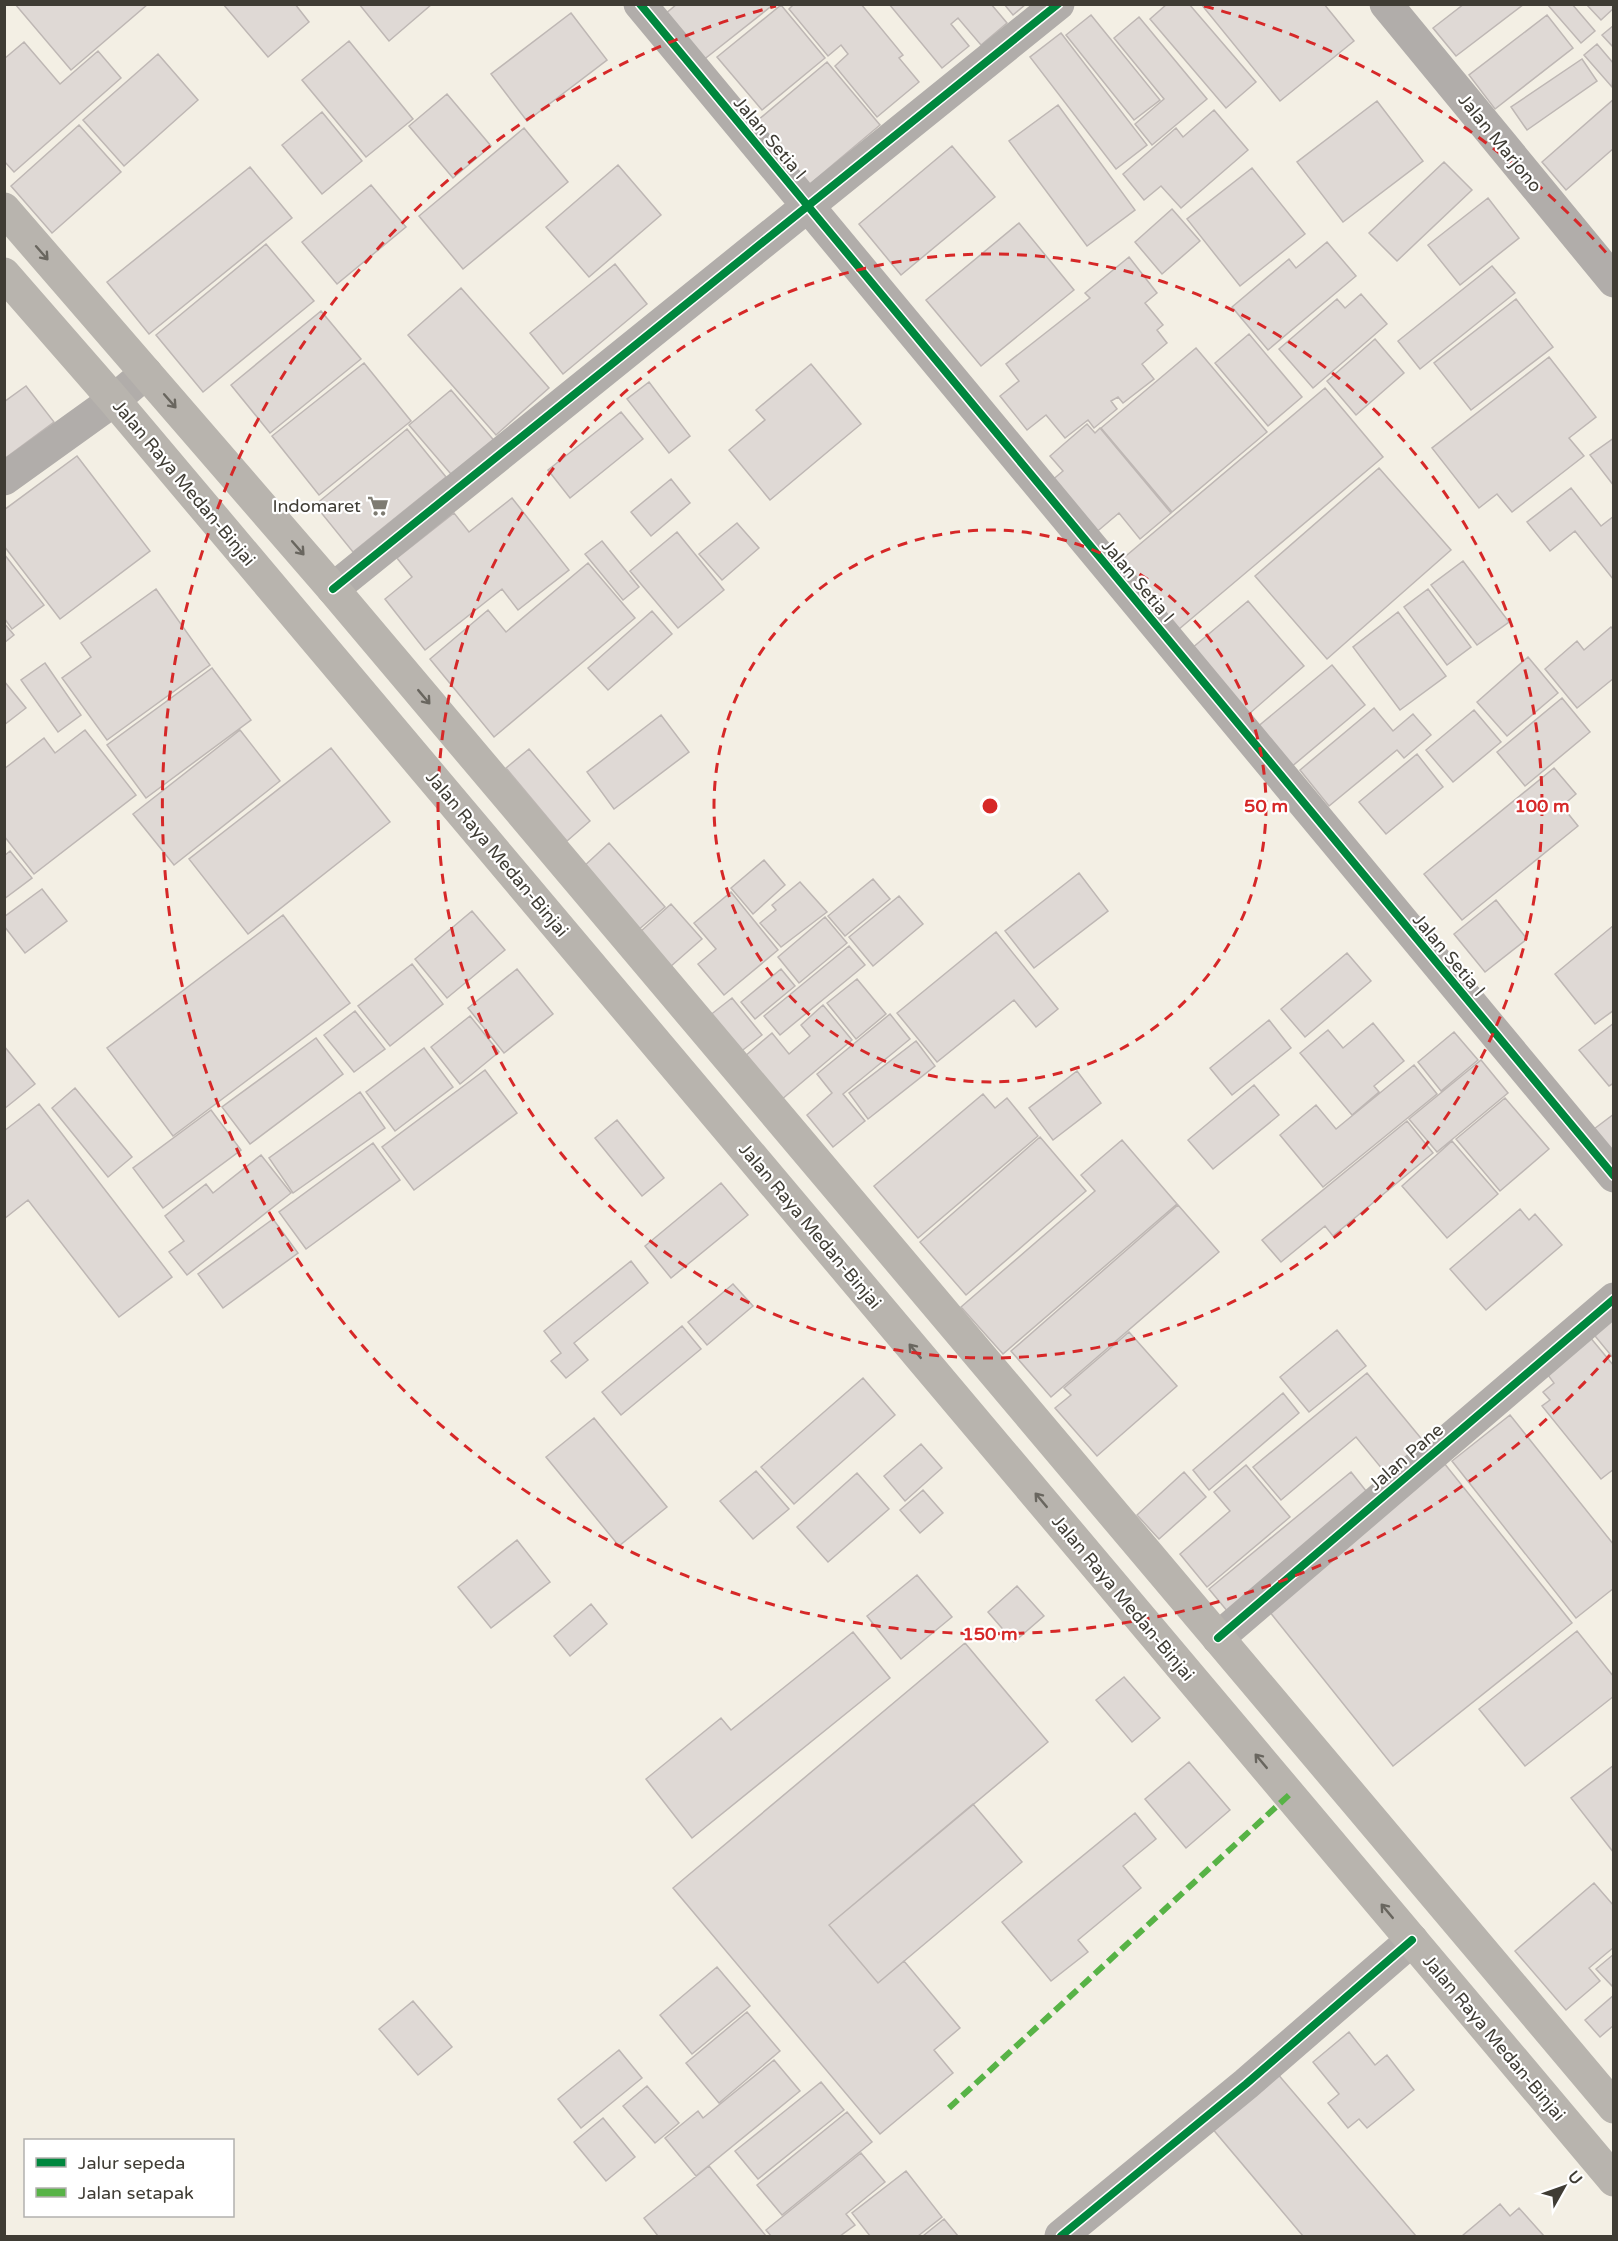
<svg xmlns="http://www.w3.org/2000/svg" width="1618" height="2241" font-family="'Varela Round',sans-serif">
  <rect width="100%" height="100%" fill="#f3efe4"/>
  <!-- building -->
  <path fill="#dfd9d5" stroke="#beb7b4" stroke-width="1.5" d="M15 4H148L71 70Z
    M223 4H295L309 22 268 57Z
    M359 4H432L389 41Z
    M677 4H774L697 65 664 15Z
    M794 4H861L903 55 899 58 919 82 877 117 835 66 848 54 841 45 828 56 789 9Z
    M889 4H991L1007 23 981 45 958 18 951 24 969 46 942 68Z
    M1004 4H1026L1013 15Z
    M1167 4H1189L1256 82 1226 108 1150 19Z
    M1201 4H1324L1354 41 1280 101Z
    M1464 4H1524L1456 56 1433 28Z
    M1547 4H1572L1595 31 1581 43Z
    M1586 4H1614V8L1601 20Z
    M781 5 825 58 762 110 717 57Z
    M571 13 607 60 527 121 491 74Z
    M1091 15 1160 100 1134 120 1066 35Z
    M1547 15 1573 48 1495 109 1469 75Z
    M1139 17 1207 99 1152 145 1135 124 1164 99 1114 38Z
    M1614 25V48L1602 35Z
    M1061 33 1147 145 1116 169 1030 57Z
    M349 41 413 119 366 157 302 80Z
    M24 42 60 84 98 51 121 78 14 172 4 161V59Z
    M1597 44 1614 64 1612 87 1584 55Z
    M158 54 198 100 124 166 83 120Z
    M1582 59 1597 81 1527 130 1511 107Z
    M827 62 880 125 798 194 745 131Z
    M447 94 491 146 453 178 409 126Z
    M1614 99V148L1566 190 1542 162Z
    M1377 101 1423 161 1343 222 1297 162Z
    M1058 105 1135 210 1087 246 1009 141Z
    M1214 110 1248 150 1181 208 1161 186 1144 200 1123 174 1176 128 1183 137Z
    M322 112 362 161 322 194 282 145Z
    M79 125 121 172 52 233 11 186Z
    M524 128 568 182 463 269 419 216Z
    M952 146 995 197 901 275 859 224Z
    M1444 162 1472 190 1397 261 1369 233Z
    M618 165 661 215 589 277 546 227Z
    M250 167 292 218 149 334 107 282Z
    M1252 168 1305 234 1240 286 1187 219Z
    M371 185 406 227 337 284 302 242Z
    M1488 198 1519 238 1460 285 1428 245Z
    M1172 209 1200 241 1162 274 1135 242Z
    M1019 223 1074 290 981 366 926 300Z
    M1327 242 1356 276 1268 350 1232 307 1289 259 1296 268Z
    M266 244 314 301 203 392 156 335Z
    M1129 257 1157 293 1145 303 1163 325 1157 330 1167 343 1142 364 1154 379 1123 403 1118 397 1111 401 1117 409 1094 428 1088 420 1065 438 1046 415 1027 430 1000 396 1019 381 1006 364 1090 298 1085 293Z
    M615 264 647 304 563 374 530 333Z
    M1492 266 1515 293 1420 369 1398 341Z
    M461 288 549 388 496 435 408 335Z
    M1361 294 1387 324 1313 388 1279 349 1337 299 1345 308Z
    M1516 299 1553 347 1471 410 1434 363Z
    M321 311 361 359 270 433 231 385Z
    M1249 334 1302 397 1268 426 1215 363Z
    M1375 339 1404 373 1356 415 1327 381Z
    M1196 348 1267 432 1172 512 1101 428Z
    M1549 357 1596 417 1569 438 1584 456 1512 512 1497 494 1479 508 1432 448Z
    M364 363 411 421 319 495 272 436Z
    M811 364 861 424 770 500 729 450 765 420 756 410Z
    M649 382 690 436 669 453 627 399Z
    M26 386 54 422 4 459V402Z
    M1325 388 1383 457 1172 635 1114 566Z
    M451 390 497 444 456 480 409 425Z
    M621 412 643 439 570 498 548 470Z
    M1087 424 1095 433 1100 428 1171 513 1140 539 1119 513 1087 540 1044 487 1063 471 1050 456Z
    M407 429 446 477 353 552 315 505Z
    M1614 438V486L1590 455Z
    M77 456 150 551 60 619 4 546V510Z
    M1379 468 1451 550 1327 659 1255 576Z
    M671 479 690 503 651 536 631 512Z
    M1571 488 1601 526 1614 516 1613 579 1575 531 1550 551 1527 522Z
    M512 498 569 570 518 610 502 589 425 650 385 599 412 577 397 558 454 513 469 532Z
    M737 523 759 548 722 580 699 554Z
    M677 532 724 590 678 628 630 571Z
    M602 541 639 587 623 600 585 554Z
    M4 554 44 605 12 629 4 618Z
    M1463 561 1509 622 1477 645 1431 585Z
    M588 563 635 618 494 737 430 659 488 610 506 632Z
    M156 589 210 665 107 740 62 678 91 657 81 643Z
    M1428 589 1471 647 1447 665 1404 607Z
    M1248 601 1304 666 1242 720 1185 654Z
    M652 611 672 634 608 690 588 668Z
    M1398 612 1446 676 1400 710 1353 647Z
    M4 623 14 635 4 643Z
    M1611 627 1614 630V678L1577 708 1545 669 1577 641 1584 650Z
    M1528 657 1558 693 1507 736 1477 702Z
    M45 663 81 715 58 732 21 680Z
    M1332 665 1365 705 1290 768 1256 728Z
    M212 668 251 720 146 798 107 745Z
    M4 681 26 708 4 725Z
    M1562 698 1590 732 1525 786 1497 752Z
    M1374 708 1393 731 1413 714 1431 735 1404 758 1397 750 1329 806 1300 770Z
    M1474 710 1501 742 1453 782 1426 750Z
    M661 715 689 752 614 809 587 772Z
    M85 730 136 795 34 874 4 836V769L44 738 55 753Z
    M240 730 280 781 174 865 133 814Z
    M331 748 390 822 248 934 189 859Z
    M529 749 590 821 567 841 506 768Z
    M1417 754 1443 787 1386 834 1359 802Z
    M1554 768 1576 794 1562 806 1578 826 1462 920 1424 874Z
    M609 843 665 907 637 931 582 868Z
    M10 851 32 878 4 899V856Z
    M764 860 785 885 753 914 731 888Z
    M1079 873 1108 911 1034 968 1005 931Z
    M873 879 890 899 845 936 828 916Z
    M800 882 827 912 781 947 760 923 776 910 772 905Z
    M42 889 67 921 25 953 4 926V917Z
    M731 892 778 950 724 995 698 964 716 949 694 923Z
    M899 896 923 924 873 966 849 937Z
    M1496 900 1527 939 1485 972 1454 934Z
    M671 904 702 939 670 967 639 933Z
    M472 911 505 950 447 998 415 959Z
    M283 915 350 1003 173 1136 107 1048Z
    M825 917 847 943 799 983 778 957Z
    M1614 925V1010L1595 1024 1555 974Z
    M996 932 1058 1009 1036 1027 1014 1000 937 1062 897 1013Z
    M849 946 865 965 780 1035 764 1016Z
    M1347 953 1371 981 1305 1037 1281 1009Z
    M412 964 443 1004 390 1046 358 1006Z
    M517 969 553 1014 504 1053 468 1008Z
    M781 969 795 986 755 1019 741 1002Z
    M857 979 886 1014 856 1039 827 1003Z
    M732 998 762 1035 739 1053 709 1016Z
    M823 1005 852 1040 781 1100 744 1057 772 1033 789 1054 810 1036 801 1025Z
    M355 1011 385 1049 354 1072 324 1035Z
    M890 1014 910 1039 843 1094 865 1121 833 1147 807 1115 832 1093 817 1074Z
    M470 1016 499 1052 460 1084 431 1047Z
    M1269 1020 1291 1048 1232 1095 1210 1068Z
    M1373 1023 1404 1061 1374 1086 1379 1092 1352 1115 1300 1053 1328 1030 1343 1048Z
    M1614 1023V1083L1609 1086 1579 1050Z
    M1454 1032 1478 1060 1441 1091 1418 1062Z
    M316 1038 343 1074 250 1144 222 1107Z
    M916 1041 935 1066 868 1119 849 1093Z
    M4 1046 35 1084 4 1109Z
    M424 1048 453 1087 395 1131 366 1092Z
    M1481 1060 1508 1093 1437 1152 1409 1119Z
    M1414 1065 1437 1094 1323 1187 1280 1135 1316 1105 1336 1129Z
    M485 1070 517 1113 414 1190 382 1147Z
    M1077 1071 1101 1103 1053 1140 1029 1108Z
    M1254 1085 1279 1115 1213 1169 1188 1140Z
    M75 1088 132 1157 108 1177 52 1108Z
    M360 1092 385 1128 293 1193 269 1158Z
    M983 1094 995 1108 1007 1098 1038 1136 918 1238 874 1186Z
    M1505 1098 1549 1149 1500 1191 1456 1139Z
    M39 1104 172 1277 119 1317 28 1200 4 1219V1131Z
    M211 1110 241 1150 163 1208 133 1168Z
    M1614 1114V1168L1586 1135Z
    M617 1120 664 1178 642 1196 595 1138Z
    M1407 1121 1433 1153 1333 1236 1325 1226 1281 1262 1262 1240Z
    M1040 1137 1086 1191 966 1295 920 1242Z
    M1122 1140 1177 1204 1003 1354 961 1307 1095 1191 1081 1175Z
    M1452 1141 1498 1194 1447 1238 1402 1186Z
    M373 1143 400 1180 306 1249 279 1212Z
    M261 1155 291 1193 187 1275 169 1252 184 1241 165 1216 206 1184 213 1193Z
    M721 1183 748 1215 671 1278 645 1246Z
    M1178 1205 1219 1252 1051 1397 1011 1351Z
    M1520 1209 1529 1220 1535 1214 1562 1245 1486 1310 1450 1269Z
    M273 1219 298 1253 223 1308 198 1274Z
    M631 1261 648 1283 574 1343 588 1360 566 1378 551 1361 561 1353 544 1331Z
    M733 1284 753 1306 707 1345 688 1322Z
    M1614 1312V1359L1591 1331Z
    M682 1326 701 1349 621 1415 602 1392Z
    M1337 1330 1366 1366 1309 1412 1280 1377Z
    M1129 1332 1177 1386 1097 1456 1055 1408 1071 1395 1064 1388Z
    M1589 1336 1614 1366V1469L1601 1479 1542 1406 1550 1400 1543 1392 1554 1383 1545 1371Z
    M1367 1373 1429 1448 1392 1481 1356 1437 1281 1500 1253 1467Z
    M863 1378 895 1415 794 1504 761 1467Z
    M1283 1393 1299 1413 1209 1490 1193 1470Z
    M1510 1415 1614 1545V1588L1576 1618 1452 1461Z
    M594 1418 667 1507 619 1546 546 1457Z
    M921 1444 942 1468 905 1501 884 1476Z
    M1444 1463 1572 1623 1393 1766 1265 1606Z
    M1246 1465 1290 1517 1207 1587 1180 1554 1230 1511 1214 1492Z
    M756 1471 789 1509 753 1539 720 1501Z
    M1184 1472 1206 1497 1159 1539 1137 1515Z
    M1351 1472 1374 1501 1233 1618 1209 1589Z
    M857 1473 889 1509 828 1562 797 1527Z
    M923 1490 943 1513 920 1533 900 1510Z
    M517 1540 550 1582 491 1628 458 1587Z
    M917 1575 952 1617 901 1659 867 1616Z
    M1017 1586 1044 1616 1014 1642 988 1612Z
    M591 1604 607 1624 570 1656 554 1636Z
    M1577 1631 1614 1677V1696L1525 1766 1479 1709Z
    M853 1632 890 1678 692 1838 646 1779 721 1718 731 1730Z
    M965 1643 1048 1742 829 1925 878 1983 904 1961 960 2028 934 2050 953 2073 880 2134 673 1888Z
    M1124 1677 1160 1718 1132 1742 1096 1700Z
    M1189 1762 1230 1810 1186 1848 1145 1799Z
    M1614 1765V1853L1571 1798Z
    M973 1804 1022 1862 878 1983 829 1925Z
    M1135 1813 1156 1839 1123 1866 1141 1888 1078 1940 1088 1952 1051 1981 1002 1922Z
    M1594 1883 1614 1906V1947L1589 1968 1600 1981 1566 2010 1515 1951Z
    M1614 1954V1988L1596 1969Z
    M717 1967 750 2006 692 2054 660 2015Z
    M1614 1995V2025L1600 2037 1585 2020Z
    M413 2001 452 2047 418 2075 379 2029Z
    M747 2012 780 2051 719 2103 686 2063Z
    M1349 2032 1375 2065 1387 2055 1414 2090 1367 2128 1359 2119 1348 2128 1328 2103 1339 2094 1313 2062Z
    M619 2050 642 2078 581 2128 558 2099Z
    M774 2060 800 2091 696 2176 665 2138 698 2111 703 2118Z
    M1276 2072 1416 2236H1303L1211 2127Z
    M821 2082 844 2110 758 2179 735 2151Z
    M647 2086 679 2123 655 2143 623 2106Z
    M847 2112 872 2142 782 2215 757 2185Z
    M603 2118 635 2157 606 2181 574 2142Z
    M861 2153 885 2182 846 2214 855 2225 840 2236H771L766 2230Z
    M709 2166 766 2236H658L644 2218Z
    M906 2171 942 2217 918 2236H870L852 2213Z
    M1500 2204 1510 2216 1519 2208 1544 2236H1462Z
    M944 2219 958 2236H923Z"/>
  <g fill="none" stroke-linecap="round" stroke-linejoin="round">
    <!-- minor -->
    <path stroke="#b1adaa" stroke-width="33" d="M640 4 1614 1176
      M1386 4 1614 281
      M4 479 114 400 146 373
      M333 589 1058 4
      M1218 1638 1614 1299
      M1061 2236 1246 2084 1412 1940"/>
    <!-- highway -->
    <path stroke="#b8b4ae" stroke-width="33" d="M4 209 333 589 1614 2107
      M4 274 114 400 1614 2180"/>
    <!-- quiet -->
    <path stroke="#57b346" stroke-width="6" stroke-dasharray="12 6" stroke-linecap="butt" d="M949 2108 1289 1795"/>
    <defs>
      <path id="cycleway" d="M640 4 1614 1176
        M333 589 1058 4
        M1218 1638 1614 1299
        M1061 2236 1246 2084 1412 1940"/>
    </defs>
    <!-- cycleway casing -->
    <use href="#cycleway" stroke="#fff" stroke-width="11"/>
    <!-- cycleway -->
    <use href="#cycleway" stroke="#00873e" stroke-width="8"/>
  </g>
  <!-- one-way arrows -->
  <defs><path id="oneway-shaft" d="M-6 0H5M1.5-3L5.5 0L1.5 3" fill="none" stroke-width="1.6" stroke-linecap="round" stroke-linejoin="round" transform="scale(1.5)"/></defs>
  <g stroke="#69665f">
    <use href="#oneway-shaft" transform="translate(42 253) rotate(49)"/>
    <use href="#oneway-shaft" transform="translate(170 401) rotate(49)"/>
    <use href="#oneway-shaft" transform="translate(298 548) rotate(49)"/>
    <use href="#oneway-shaft" transform="translate(424 697) rotate(50)"/>
    <use href="#oneway-shaft" transform="translate(915 1351) rotate(-130)"/>
    <use href="#oneway-shaft" transform="translate(1041 1500) rotate(-130)"/>
    <use href="#oneway-shaft" transform="translate(1261 1761) rotate(-130)"/>
    <use href="#oneway-shaft" transform="translate(1387 1911) rotate(-130)"/>
  </g>
  <!-- distance rings -->
  <g fill="none" stroke="#d62828" stroke-width="3" stroke-dasharray="10 8">
    <circle cx="990" cy="806" r="276"/>
    <circle cx="990" cy="806" r="552"/>
    <path d="M1610 1355A828 828 0 1 1 776 6M1204 6A828 828 0 0 1 1610 257"/>
  </g>
  <!-- icons -->
  <defs>
    <symbol id="supermarket-bare" viewBox="-9 -9 18 18"><path d="M-6-5.5h2.5l.6 2H6L4.5 2H-2.5L-4.4-4H-6ZM-1.5 3.2a1.3 1.3 0 1 0 .1 0ZM3 3.2a1.3 1.3 0 1 0 .1 0Z" fill="#7e7b72" stroke="#fff" stroke-width="2.5" paint-order="stroke"/></symbol>
  </defs>
  <g fill-rule="evenodd">
    <use href="#supermarket-bare" x="363" y="491" width="30" height="30"/>
  </g>
  <g text-anchor="middle" stroke-width="4.5" stroke-linejoin="round" paint-order="stroke">
    <!-- street labels -->
    <g font-size="18" fill="#3f3c34" stroke="#fff">
      <text transform="translate(770 138) rotate(50)" y="6">Jalan Setia I</text>
      <text transform="translate(1500 143) rotate(51)" y="6">Jalan Marjono</text>
      <text transform="translate(184 483) rotate(50)" y="6">Jalan Raya Medan-Binjai</text>
      <text transform="translate(1138 581) rotate(50)" y="6">Jalan Setia I</text>
      <text transform="translate(497 854) rotate(50)" y="6">Jalan Raya Medan-Binjai</text>
      <text transform="translate(1449 955) rotate(50)" y="6">Jalan Setia I</text>
      <text transform="translate(810 1226) rotate(50)" y="6">Jalan Raya Medan-Binjai</text>
      <text transform="translate(1406 1457) rotate(-41)" y="6">Jalan Pane</text>
      <text transform="translate(1123 1598) rotate(50)" y="6">Jalan Raya Medan-Binjai</text>
      <text transform="translate(1494 2038) rotate(50)" y="6">Jalan Raya Medan-Binjai</text>
    </g>
    <!-- poi labels -->
    <g font-size="18" fill="#3f3c34" stroke="#fff" text-anchor="end">
      <text x="361" y="512">Indomaret</text>
    </g>
  </g>
  <circle cx="990" cy="806" r="9" fill="#d62828" stroke="#fff" stroke-width="3"/>
  <g font-size="18" text-anchor="middle" font-weight="bold" fill="#d62828" stroke="#fff" stroke-width="4.5" stroke-linejoin="round" paint-order="stroke">
    <text x="1266" y="812">50 m</text>
    <text x="1542" y="812">100 m</text>
    <text x="990" y="1640">150 m</text>
  </g>
  <!-- border -->
  <rect width="1618" height="2241" fill="none" stroke="#3f3c34" stroke-width="12"/>
  <!-- legend -->
  <rect x="24" y="2139" width="210" height="78" fill="#ffffff" stroke="#b2b1ae" stroke-width="1.5"/>
  <rect x="36" y="2158" width="30" height="9" fill="#00873e" stroke="#b2b1ae" stroke-width="1.5"/>
  <text x="78" y="2169" font-size="18" fill="#3f3c34">Jalur sepeda</text>
  <rect x="36" y="2188" width="30" height="9" fill="#57b346" stroke="#b2b1ae" stroke-width="1.5"/>
  <text x="78" y="2199" font-size="18" fill="#3f3c34">Jalan setapak</text>
  <!-- north arrow -->
  <g transform="translate(1564 2187) rotate(50)" stroke="#ffffff" stroke-width="4.5" paint-order="stroke">
  <path d="M0-4.5L10 22L0 15L-10 22Z" fill="#3f3c34"/>
  <text y="-9" font-size="16" font-weight="bold" text-anchor="middle" fill="#3f3c34">U</text>
  </g>
</svg>
